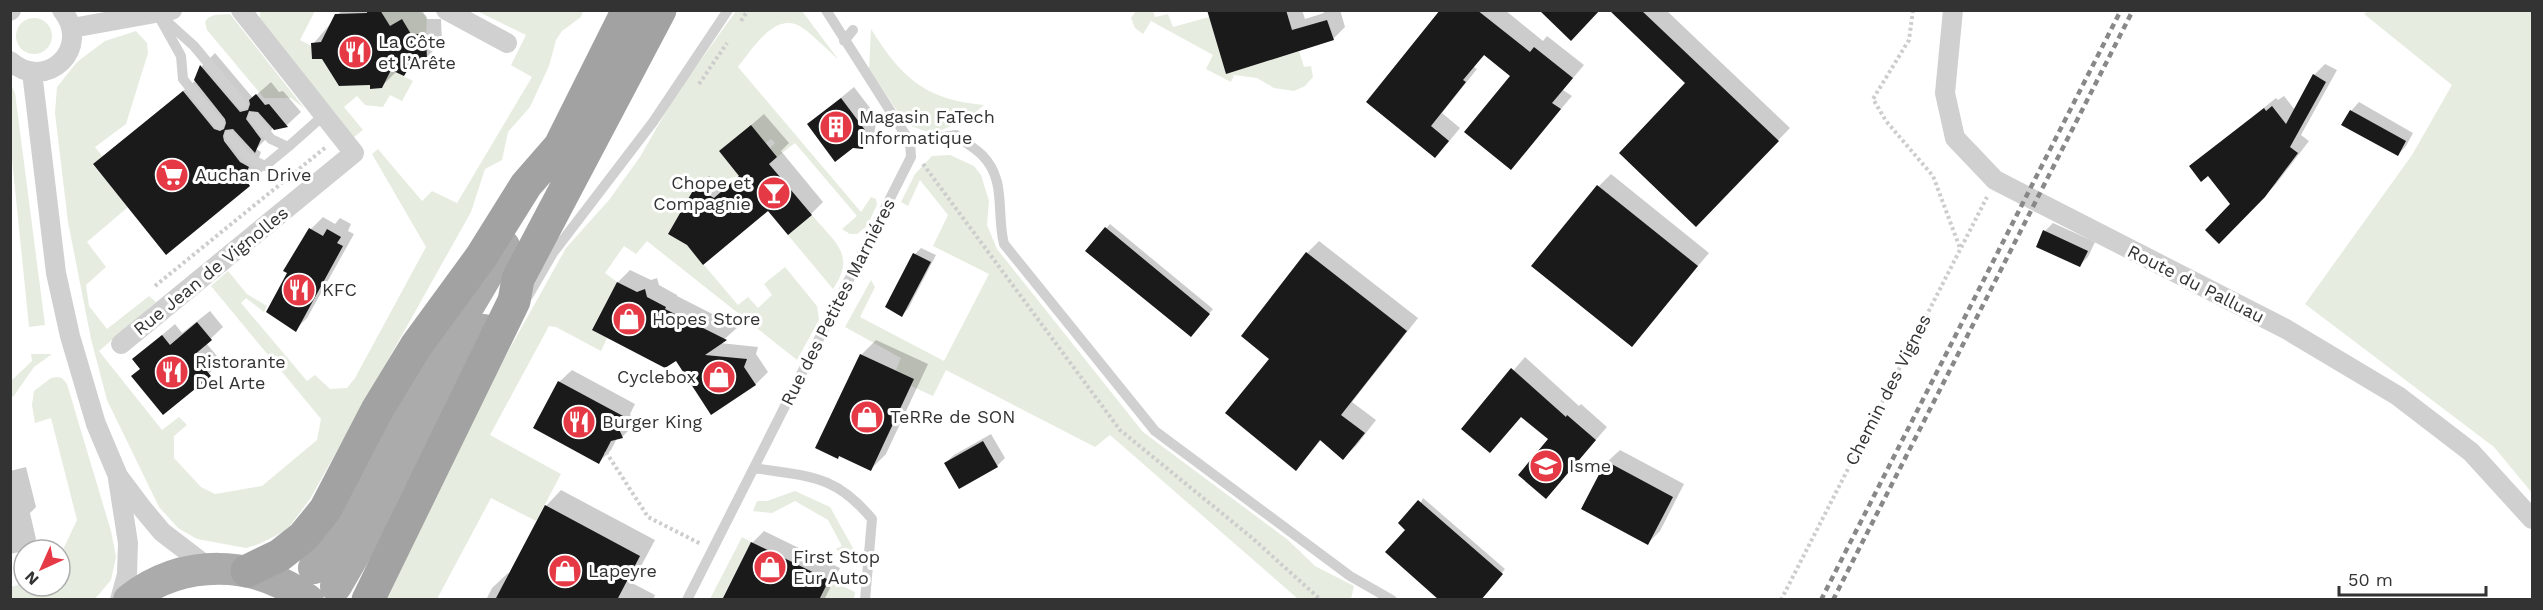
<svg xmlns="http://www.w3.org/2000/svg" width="2543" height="610" font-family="'Work Sans',sans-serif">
  <rect width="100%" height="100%" fill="#fff"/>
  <!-- green -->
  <path fill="#e6ecdf" d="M263 10 315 11 300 40 311 46 312 59H322L339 86 370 85V89L382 88 391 70 413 81 402 101 390 95 383 107 365 105 357 96 344 107 363 130 354 137 260 20V13Z
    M380 11H418L427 16 426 34H411L402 19 390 26Z
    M477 11H583L581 17 562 31 556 40 549 66 530 107 508 132 502 160 485 169 471 212 310 499 287 530 259 544 246 548 197 539 178 528 159 507 107 400 91 339 68 222 55 113 57 87 77 62 105 41 136 31 147 43 148 53 126 124 95 147 102 156 93 165 128 207 87 242 106 267 86 285 89 306 107 329 149 296 156 302 99 351 162 430 179 417 187 425 174 436V458L201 487 215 494 262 486 317 440 321 419 211 286 228 271 247 294 267 306 264 312 246 298 241 303 307 381 315 375 330 389 347 388 355 378 426 247 372 154 378 149 422 201 432 191 457 203 532 77 511 65 526 35Z
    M736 11H802L838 59C828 51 806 27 795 24 771 17 751 51 738 67L861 212 871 197 876 199 877 205 867 226 857 234H850L842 229 857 216 795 143 777 157 770 148 775 143 771 139 766 143 751 125 719 151 739 176 695 187 668 234 687 245 738 305 748 297 758 308 772 295 764 284 785 267 817 306 819 320 797 360 647 241 636 254 624 246 605 273 617 282 592 329 607 338 601 351 556 327 549 326 490 435 561 474 536 521 491 498 437 599 383 600 491 382 566 248 609 200 640 157 675 96Z
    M1136 11H1153L1155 17 1168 14 1173 27 1209 17 1226 74 1299 51 1304 67 1311 66 1313 77 1305 86 1294 91 1274 88 1257 78 1234 75 1231 82 1206 69 1213 55 1151 21 1143 34 1135 28 1131 18Z
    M2368 11H2532V493L2494 447 2305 304 2412 155 2452 85 2364 14Z
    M230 14 304 108 291 98H264L207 30 205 22C210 13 220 15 230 14Z
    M16 36a18 18 0 1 1 36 0a18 18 0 1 1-36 0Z
    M871 29C901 77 925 100 984 105L969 118 933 134 906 124 869 69Z
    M11 85 15 93 45 325 29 327 11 149Z
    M950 155 974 166 981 175 989 201 987 225 997 249 1143 432 1288 540 1315 566 1354 586 1351 599H1298L1110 435 1095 447 946 370 933 396 911 386 914 379 896 370 901 358 845 327 871 280 875 287 860 317 944 361 989 274 933 246 948 215 920 180 908 206 901 202 915 174 932 156Z
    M812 215C834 242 857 254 833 289L788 235Z
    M31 354H52L34 367 13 397 11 395V381L32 361Z
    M57 377 62 378 67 384 111 531 116 557 111 580 95 599H11V587L24 583V586H60V556L77 520 51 418 35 423 32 405 34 391 51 378Z
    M795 491 830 507 853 548 845 557 836 549 842 546 828 520 795 501 772 513 753 511 757 501H767Z
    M742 537 751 542 724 595 732 599H710Z
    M829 580 855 592 854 599 819 600Z"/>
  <!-- shadow -->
  <path fill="#0003" d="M342 10H422L427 19H441L442 42 426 58H420L404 75 397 71 381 87 371 83 313 44Z
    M1208 10H1302L1305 19 1324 13V10H1340L1345 27 1333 39 1227 72Z
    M1442 10H1505L1543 41 1547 36 1584 65 1563 90 1572 96 1511 168 1512 76 1485 54 1474 67 1477 69 1442 113 1460 128 1447 144 1368 102Z
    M1621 10H1666L1790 128 1696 225 1687 83Z
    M215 53 253 98 271 82 279 92 283 91 301 112 287 125 273 127 268 137 256 149 261 152 257 163 263 171 166 253 95 164 195 81 202 66Z
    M2325 64 2337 70 2301 135 2309 141 2276 184 2219 242 2232 204 2209 174 2191 166 2276 98 2278 100 2284 96 2295 110 2314 75Z
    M854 87 877 117 874 135 862 147 809 124Z
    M2359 102 2413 133 2406 146 2398 155 2351 111Z
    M764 114 789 143 781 151 823 202 811 214 768 209 704 263 696 188 709 176 727 186 740 175 721 151Z
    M1611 174 1709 253 1631 345 1599 186Z
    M323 217 335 224 340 218 351 224 348 231 354 234 307 318 295 330 289 273 305 235Z
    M2053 223 2095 242 2088 257 2080 265 2045 231Z
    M1110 224 1213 309 1194 332 1087 250Z
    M1319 241 1418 318 1352 402 1376 420 1356 446 1343 458 1322 439 1296 469 1271 359 1243 336 1307 253Z
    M921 248 936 255 908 309 902 315 887 307 915 254Z
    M630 270 651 280 657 278 659 285 677 295V296L738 327 720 343 758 347 756 354 768 372 756 384 711 413 676 359 594 329 618 282Z
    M210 311 223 327 206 343 222 362 163 413 142 368 134 359 175 324 182 333Z
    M876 340 928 364 886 454 871 469 840 454 817 447 861 355Z
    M1525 357 1579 406 1581 404 1607 427 1546 497 1550 439 1521 416 1463 429Z
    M572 370 635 404 630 414 634 425 622 437 617 438 611 450 599 462 559 382Z
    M991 434 1005 458 997 466 945 463 954 455Z
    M1620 450 1684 484 1660 531 1648 543 1607 462Z
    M26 467 36 507 30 513 36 539 24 551 10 554V471Z
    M561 490 655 540 632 583 655 595 653 600H486L492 588 508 573 510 574 546 506Z
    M1423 498 1505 569 1479 600 1408 529Z
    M764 531 840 568 824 600H736L752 543Z"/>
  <!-- building -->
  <path fill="#1a1a1a" d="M367 10H380L390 26 402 19 411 34H426L427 60H413L404 76 391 70 382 88 370 89V85L339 86 322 59H312L311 43 321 42 335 14 367 13Z
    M1207 10H1286L1292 30 1327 20 1334 40 1226 74Z
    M1440 10H1477L1530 52 1534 47 1573 78 1552 103 1561 109 1511 170 1464 132 1510 76 1484 55 1463 80 1466 82 1431 126 1449 141 1435 158 1366 102Z
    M1539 10H1600L1571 41Z
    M1609 10H1641L1779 141 1696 227 1619 153 1685 83Z
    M200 65 240 112 248 110 250 104 249 100 256 94 265 105 269 104 288 127 274 130 258 112 249 111 246 119 261 139 255 153 233 129 225 130 223 136 224 141 240 162 249 167 244 177 250 186 166 255 93 164 183 91 214 129 220 131 224 129 226 123 225 119 194 80Z
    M2313 74 2326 82 2290 147 2298 153 2265 197 2219 244 2205 230 2230 204 2208 176 2201 182 2189 166 2264 108 2266 111 2272 106 2286 124Z
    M841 98 865 130 863 149 853 148 835 162 807 124Z
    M2350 110 2406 141 2398 156 2341 125Z
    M751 125 777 157 769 164 812 215 788 235 768 211 703 265 687 245 668 234 695 187 714 198 739 176 719 151Z
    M1597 185 1698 266 1632 347 1531 266Z
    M1105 227 1210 314 1191 337 1085 251Z
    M309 228 323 236 327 229 341 237 337 243 343 246 296 332 266 312 287 273 283 271Z
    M2043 230 2088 251 2080 267 2036 247Z
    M1306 252 1407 331 1341 415 1365 433 1343 460 1320 440 1296 471 1225 413 1269 359 1241 336Z
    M913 253 931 262 902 317 885 307Z
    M617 282 637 292 645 289 647 297 666 307 665 309 727 340 705 355 747 359 744 367 756 385 711 415 676 361 665 368 592 330Z
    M197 322 212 340 194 355 211 376 163 415 131 376 140 369 132 359 162 335 170 345Z
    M860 354 914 379 871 471 839 456 838 459 815 448Z
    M1511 368 1566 417 1567 415 1596 440 1546 499 1518 475 1548 439 1521 417 1490 453 1461 429Z
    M558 381 623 416 618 427 623 438 611 441 599 464 533 428Z
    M983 441 998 467 959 489 944 463Z
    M1606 461 1673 497 1648 545 1581 509Z
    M1418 500 1503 574 1481 600H1439L1385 552 1405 530 1398 523Z
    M545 505 640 556 617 600H495Z
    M751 542 829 580 819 600H722Z"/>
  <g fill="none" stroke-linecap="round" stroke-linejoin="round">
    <!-- path -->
    <path stroke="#cdcdcd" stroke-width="4" stroke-dasharray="3 3" stroke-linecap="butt" d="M1913 10 1909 40 1873 99 1886 121 1933 176 1960 248
      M741 21 748 10
      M699 84 727 43
      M923 164 1120 430 1251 537 1321 600
      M155 286 326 147
      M606 452 648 517 701 544
      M1781 600 1987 197"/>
    <!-- service -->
    <path stroke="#d0d0d0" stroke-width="10" d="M157 13 181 56 183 79 219 124
      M164 19 194 46 243 105
      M844 41 853 30
      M253 117 271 139 288 147 324 115
      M230 136 246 157 265 166 288 147
      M910 142 956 135C964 142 975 148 982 155 1007 180 996 213 1004 244L1155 431 1350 576 1392 600
      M528 296 553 253 653 122 728 10
      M754 468C808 477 834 473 872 519L865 600
      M687 600 911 157 910 142 826 10"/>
    <!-- minor -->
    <path stroke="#d0d0d0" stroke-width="20" d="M446 10 507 43
      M1953 10 1945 93 1955 138 1995 180 2286 329 2398 396 2471 452 2532 519
      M10 11 11 10
      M72 28 172 10
      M10 61C46 93 93 48 62 10
      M32 72 56 273 70 336 96 424 118 476 142 508 162 532 209 568
      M121 344 354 153 241 10
      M118 479 128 543 127 574 120 600"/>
    <!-- primary -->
    <path stroke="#ababab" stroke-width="32" d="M314 568 504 246
      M336 586 484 330
      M129 600C182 558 256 559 308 600"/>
    <!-- trunk -->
    <path stroke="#a2a2a2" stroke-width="33" d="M247 571 280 555 303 537 325 510 377 410 416 346 481 257 526 185 560 146 628 10
      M368 600 514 301 518 279 660 10"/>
    <!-- rail -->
    <path stroke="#888" stroke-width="4.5" stroke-dasharray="6 4.5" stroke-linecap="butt" d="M1821 600 2121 10
      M1833 600 2133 10"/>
  </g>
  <!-- icons -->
  <defs>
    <symbol id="restaurant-disc" viewBox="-11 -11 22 22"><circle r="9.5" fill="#e63946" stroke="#fff"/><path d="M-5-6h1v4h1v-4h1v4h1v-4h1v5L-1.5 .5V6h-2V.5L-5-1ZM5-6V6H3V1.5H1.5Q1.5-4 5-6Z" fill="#fff"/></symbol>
    <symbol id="building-disc" viewBox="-11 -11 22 22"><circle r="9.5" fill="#e63946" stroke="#fff"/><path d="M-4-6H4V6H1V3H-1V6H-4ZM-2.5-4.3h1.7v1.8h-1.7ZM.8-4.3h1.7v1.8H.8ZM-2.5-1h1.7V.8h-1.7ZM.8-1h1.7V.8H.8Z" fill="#fff"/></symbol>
    <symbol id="supermarket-disc" viewBox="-11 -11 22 22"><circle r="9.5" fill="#e63946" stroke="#fff"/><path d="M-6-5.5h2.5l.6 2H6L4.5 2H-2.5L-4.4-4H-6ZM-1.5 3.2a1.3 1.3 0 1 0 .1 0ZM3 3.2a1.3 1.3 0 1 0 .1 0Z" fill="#fff"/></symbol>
    <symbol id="bar-disc" viewBox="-11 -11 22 22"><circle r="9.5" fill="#e63946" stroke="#fff"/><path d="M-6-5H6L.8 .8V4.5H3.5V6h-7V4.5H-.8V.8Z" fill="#fff"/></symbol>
    <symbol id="shop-disc" viewBox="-11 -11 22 22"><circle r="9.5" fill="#e63946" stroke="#fff"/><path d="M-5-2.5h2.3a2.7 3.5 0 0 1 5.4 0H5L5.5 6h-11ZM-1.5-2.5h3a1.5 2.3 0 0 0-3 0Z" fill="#fff"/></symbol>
    <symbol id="university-disc" viewBox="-11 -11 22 22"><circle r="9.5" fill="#e63946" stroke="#fff"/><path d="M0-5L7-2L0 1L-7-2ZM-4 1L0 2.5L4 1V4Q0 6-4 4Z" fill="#fff"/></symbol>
  </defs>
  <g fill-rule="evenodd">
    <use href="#restaurant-disc" x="336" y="33" width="38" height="38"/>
    <use href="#building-disc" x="817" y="108" width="38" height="38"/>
    <use href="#supermarket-disc" x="153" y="156" width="38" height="38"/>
    <use href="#bar-disc" x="755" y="174" width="38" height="38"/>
    <use href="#restaurant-disc" x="280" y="271" width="38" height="38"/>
    <use href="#shop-disc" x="610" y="300" width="38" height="38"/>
    <use href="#restaurant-disc" x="153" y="353" width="38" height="38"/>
    <use href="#shop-disc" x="700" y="358" width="38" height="38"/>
    <use href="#shop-disc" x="848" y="398" width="38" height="38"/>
    <use href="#restaurant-disc" x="560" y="403" width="38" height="38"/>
    <use href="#university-disc" x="1527" y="447" width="38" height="38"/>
    <use href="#shop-disc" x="751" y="548" width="38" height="38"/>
    <use href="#shop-disc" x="546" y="552" width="38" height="38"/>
  </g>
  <g text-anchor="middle" stroke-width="6" stroke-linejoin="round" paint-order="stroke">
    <!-- poi labels -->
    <g font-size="18" fill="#333" stroke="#fff" text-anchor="start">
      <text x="378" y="48">La Côte<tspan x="378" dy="21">et l’Arête</tspan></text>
      <text x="859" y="123">Magasin FaTech<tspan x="859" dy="21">Informatique</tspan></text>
      <text x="195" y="181">Auchan Drive</text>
      <text x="751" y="189" text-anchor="end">Chope et<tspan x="751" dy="21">Compagnie</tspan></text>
      <text x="322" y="296">KFC</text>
      <text x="652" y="325">Hopes Store</text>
      <text x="195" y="368">Ristorante<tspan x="195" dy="21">Del Arte</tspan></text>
      <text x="696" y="383" text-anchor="end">Cyclebox</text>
      <text x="890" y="423">TeRRe de SON</text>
      <text x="602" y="428">Burger King</text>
      <text x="1569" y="472">Isme</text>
      <text x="793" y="563">First Stop<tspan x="793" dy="21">Eur Auto</tspan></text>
      <text x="588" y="577">Lapeyre</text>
    </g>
    <!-- street labels -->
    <g font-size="18" fill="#333" stroke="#fff">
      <text transform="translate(211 271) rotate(-39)" y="6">Rue Jean de Vignolles</text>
      <text transform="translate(2196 284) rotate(27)" y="6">Route du Palluau</text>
      <text transform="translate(838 302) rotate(-63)" y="6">Rue des Petites Marniéres</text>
      <text transform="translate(1888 390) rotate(-63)" y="6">Chemin des Vignes</text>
    </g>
  </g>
  <!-- border -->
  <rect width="2543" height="610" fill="none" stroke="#333333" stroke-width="24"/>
  <!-- north arrow -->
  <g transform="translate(42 568) rotate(225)"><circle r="28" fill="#ffffff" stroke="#adadad" stroke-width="1.5"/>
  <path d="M0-4.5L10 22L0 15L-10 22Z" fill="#e63946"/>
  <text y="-9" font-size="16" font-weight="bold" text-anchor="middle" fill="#333333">N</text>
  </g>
  <!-- scale -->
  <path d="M2339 586v9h147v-9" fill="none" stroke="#333333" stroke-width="3"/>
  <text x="2348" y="586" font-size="18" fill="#333333" stroke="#ffffff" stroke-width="4.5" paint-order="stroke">50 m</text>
</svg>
